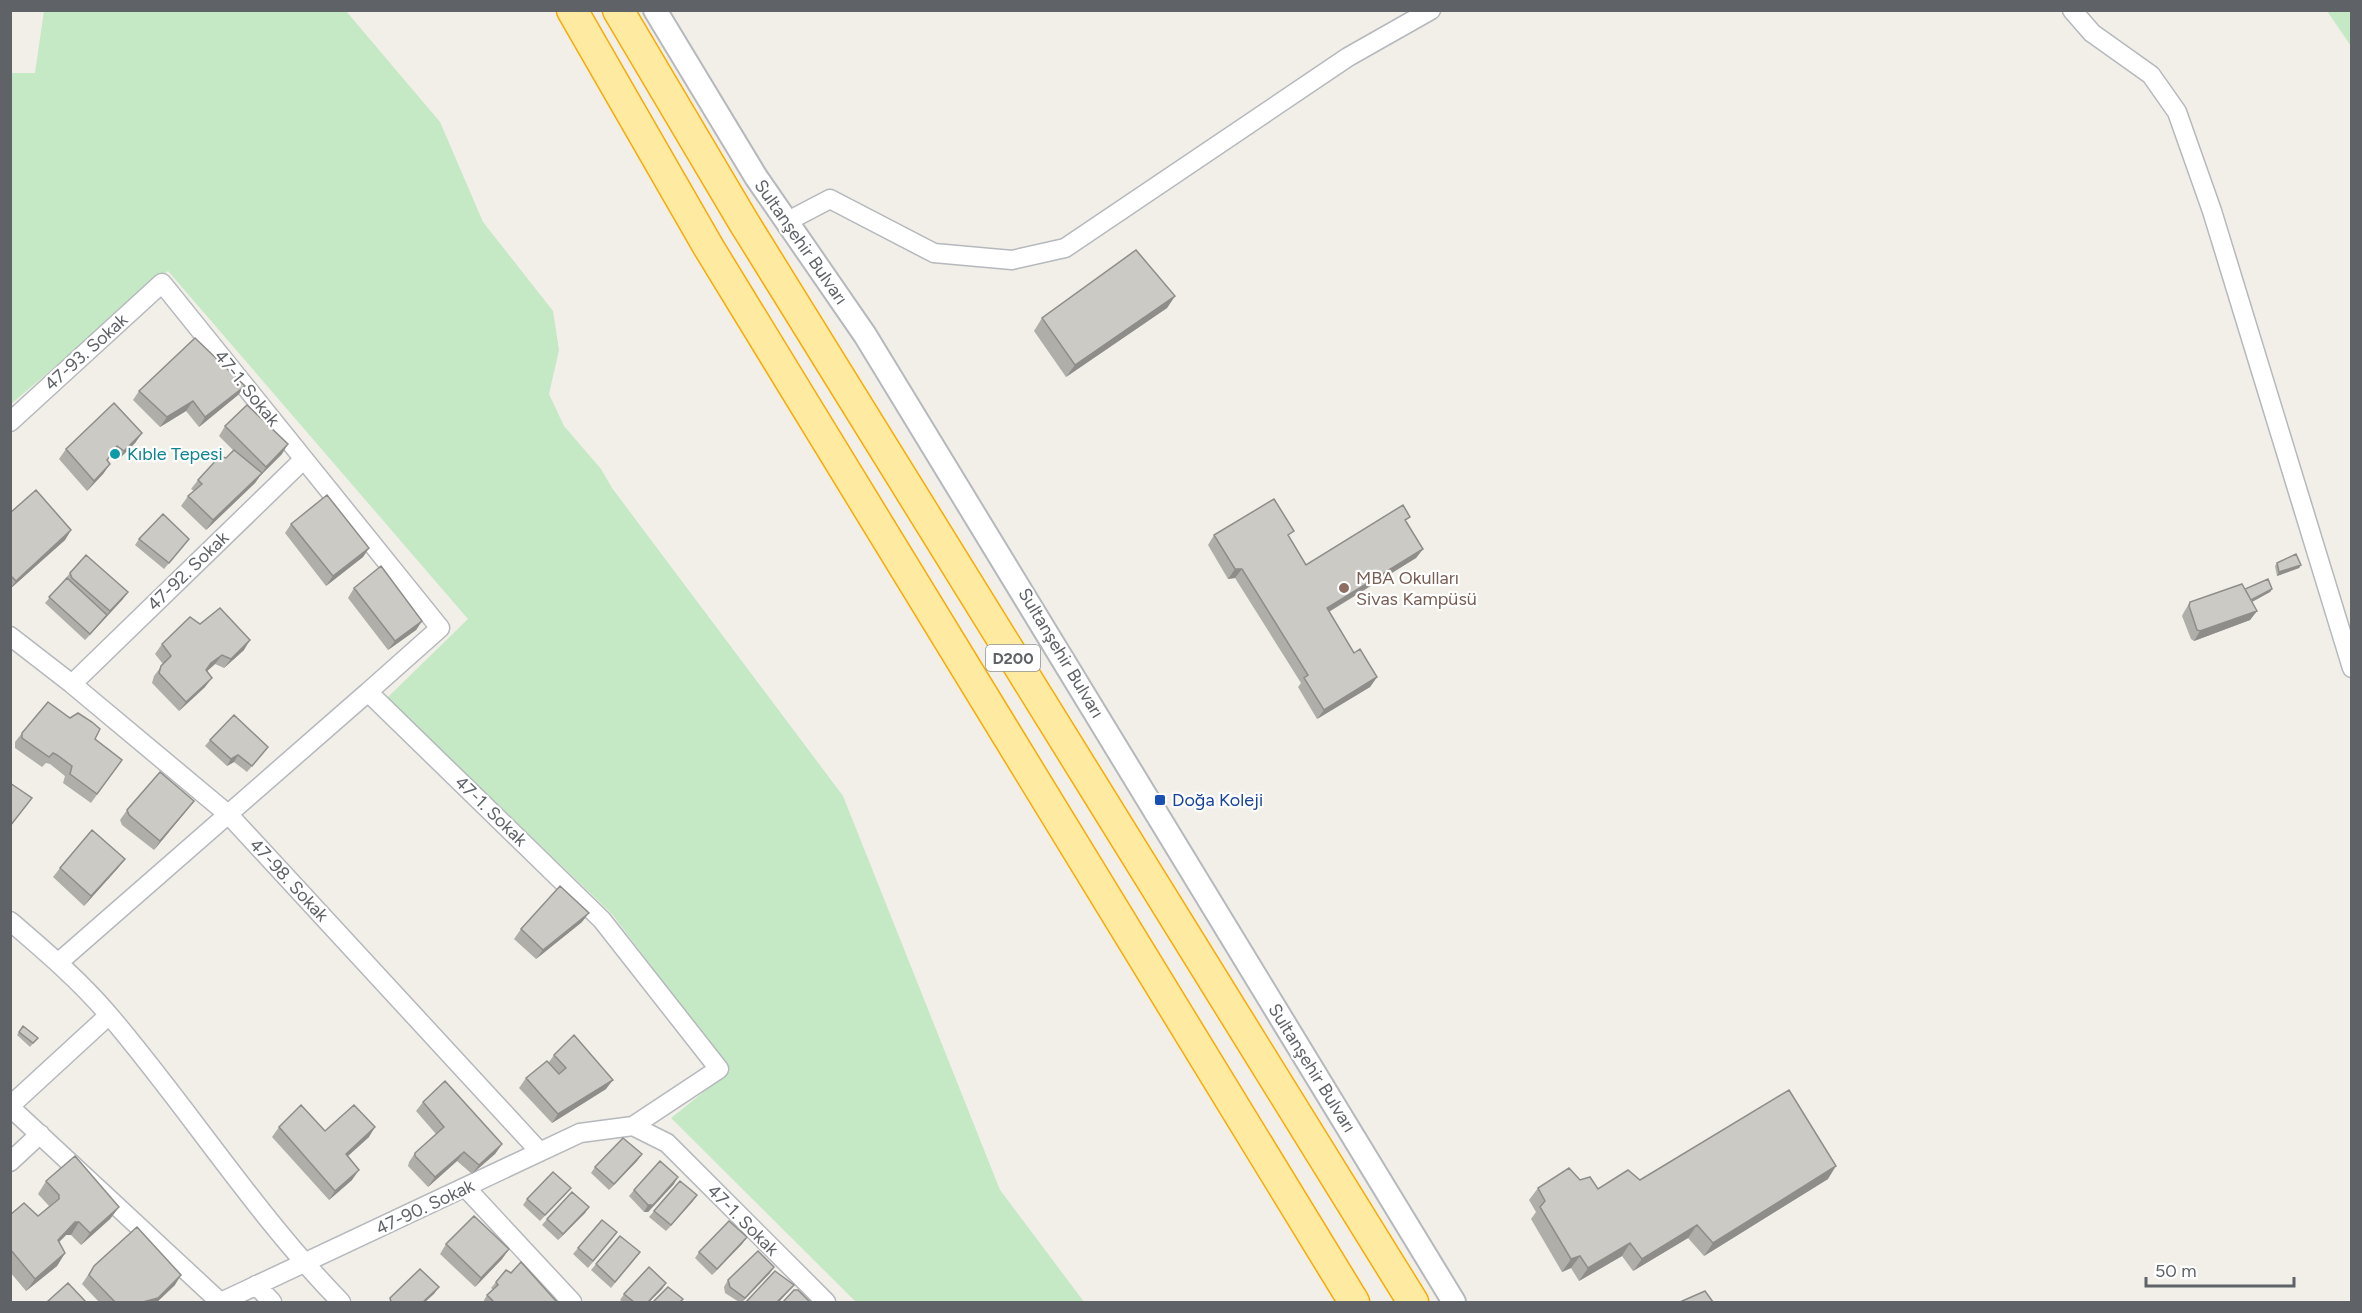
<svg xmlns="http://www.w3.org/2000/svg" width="2362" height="1313" font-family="Figtree,sans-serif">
  <rect width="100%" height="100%" fill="#f1efe8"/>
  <!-- green -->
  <path fill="#c5e8c5" d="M44 11H346L440 122 483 222 553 311 559 350 549 394 564 426 601 469 612 488 843 796 1000 1190 1084 1302H856L671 1118 730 1071 612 914 387 698 468 619 168 271 11 404V73H35Z
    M2327 11H2351V46Z"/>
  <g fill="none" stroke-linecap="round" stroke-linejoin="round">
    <defs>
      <path id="minor" d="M2072 10 2092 33 2151 75 2177 112 2212 211 2352 668
        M786 222 830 199 934 253 1012 260 1065 248 1348 57 1431 10
        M10 422 162 283 440 628 368 692 602 920 719 1069 633 1126 667 1143 826 1302
        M10 636 72 684 229 815 540 1152
        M72 684 304 459
        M10 921C45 951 79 980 109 1015 189 1109 255 1214 341 1302
        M59 962 368 692
        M10 1106 109 1015
        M10 1107 220 1302
        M10 1162 40 1134
        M466 1188 572 1302
        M256 1285 272 1302
        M221 1302 580 1133 633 1126"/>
      <path id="tertiary" d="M655 10 756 177 865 335 1454 1302"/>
      <path id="trunk" d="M572 10 709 248 1354 1302
        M618 10 743 221 1413 1302"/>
    </defs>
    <!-- minor casing -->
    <use href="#minor" stroke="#b5b8bc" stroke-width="21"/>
    <!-- tertiary casing -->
    <use href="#tertiary" stroke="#b5b8bc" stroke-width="26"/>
    <!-- trunk casing -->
    <use href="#trunk" stroke="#f9ab00" stroke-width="33"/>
    <!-- minor -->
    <use href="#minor" stroke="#fff" stroke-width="18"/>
    <!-- tertiary -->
    <use href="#tertiary" stroke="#fff" stroke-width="22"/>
    <!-- trunk -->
    <use href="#trunk" stroke="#feeaa1" stroke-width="30"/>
  </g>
  <!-- wall -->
  <path fill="#afaea9" d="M1175 296 1167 308 1066 377 1034 331 1042 318Z
    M245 386 238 395 199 427 186 411 160 427 133 400 139 391Z
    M225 426 282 454 260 476 255 483 206 530 181 506 188 496 194 491 191 489 198 480 226 458 233 450 219 436Z
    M142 433 135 443 117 461 110 456 107 460 110 464 103 474 87 491 59 459 66 449Z
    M10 513 71 530 65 540 10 589Z
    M1407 522 1423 549 1416 558 1329 612 1354 653 1377 677 1370 687 1317 719 1298 687 1301 683 1235 578 1228 579 1208 545 1214 535 1289 537 1306 565Z
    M291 524 369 548 363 557 326 586 285 533Z
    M139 539H189L164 569 135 545Z
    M2277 563 2301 565 2299 568 2277 576 2275 566Z
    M70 573 123 599 85 640 45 603Z
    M354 588 422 621 416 630 388 650 348 598Z
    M2245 589H2272L2270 592 2252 602 2257 611 2250 620 2194 641 2191 639 2182 616 2184 612 2190 602Z
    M200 624 244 650 224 668 215 664 207 671 205 687 179 711 152 683 154 676 163 664 155 654 162 644Z
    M22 733 95 739 122 760 91 803 63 783 65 776 50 764 46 763 42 767 15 748V742Z
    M210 740 268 747 247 772 234 762 227 766 205 746Z
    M194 801 187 810 154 850 122 825 120 820 127 810Z
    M125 859 118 868 84 906 53 877 60 868Z
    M582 922 536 959 514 939 521 929Z
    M23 1026 38 1038 30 1047 17 1035Z
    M554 1055 606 1089 552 1123 519 1088 526 1078 549 1062Z
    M423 1102 502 1144 495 1154 472 1174 457 1161 428 1187 408 1166 409 1162 415 1153 436 1134 416 1111Z
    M279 1127 325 1131 369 1137 348 1156 352 1180 329 1200 272 1137Z
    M642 1154 637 1161 609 1190 591 1173 595 1167Z
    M1828 1179 1704 1256 1688 1238 1633 1271 1622 1256 1579 1281 1571 1268 1562 1272 1531 1219 1536 1212 1529 1200 1538 1188 1580 1180 1598 1189 1640 1180Z
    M46 1181 119 1207 110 1219 81 1245 71 1235H66L59 1242 65 1253 57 1266 26 1291 10 1272V1215L38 1216 49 1206 38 1194Z
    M674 1184 648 1212H644L629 1196 634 1190Z
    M566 1194 540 1221 523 1205 527 1199Z
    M693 1201 666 1231 649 1217 654 1211Z
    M589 1207 585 1213 558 1240 542 1225 547 1219Z
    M747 1237 742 1244 712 1275 695 1258 699 1252Z
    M613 1238 588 1268 573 1254 578 1248Z
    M446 1244 509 1249 502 1259 475 1287 440 1254Z
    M635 1259 611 1288 591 1270 596 1264Z
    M94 1266 175 1285 157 1302H99L82 1284Z
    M770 1273 742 1302H739L725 1293 724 1287 728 1280Z
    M496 1282 554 1302H483L487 1295 493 1290 491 1288Z
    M666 1283 662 1289 649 1302H623L620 1300 624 1294Z"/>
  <!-- shaded-wall -->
  <path fill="#8f8d8a" d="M1175 296 1167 308 1066 377 1075 365Z
    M245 386 238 395 199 427 205 417Z
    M193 401 186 411 160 427 167 417Z
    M142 433 135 443 117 461 124 451Z
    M288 444 282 454 260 476 255 483 206 530 213 520 262 473 266 467Z
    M110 464 103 474 87 491 94 481Z
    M71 530 65 540 10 589 16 581Z
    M369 548 363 557 326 586 333 576Z
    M1423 549 1416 558 1320 617 1327 608Z
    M2301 565 2299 568 2277 576 2279 572Z
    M1235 569H1242L1235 578 1228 579Z
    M2272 589 2270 592 2248 604 2251 601Z
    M128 592 123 599 85 640 110 611Z
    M2257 611 2250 620 2194 641 2200 631Z
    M422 621 416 630 388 650 395 641Z
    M250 640 244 650 224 668 231 659Z
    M222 655 215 664 205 673 199 679 211 663Z
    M1377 677 1370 687 1317 719 1324 710Z
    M212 678 205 687 179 711 186 702Z
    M238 755 234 762 227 766 231 759Z
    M194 801 187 810 154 850 160 841Z
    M125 859 118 868 84 906 91 896Z
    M589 913 582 922 536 959 543 950Z
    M613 1080 606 1089 552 1123 558 1114Z
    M375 1127 369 1137 340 1163 346 1154Z
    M502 1144 495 1154 472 1174 479 1165Z
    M464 1152 457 1161 428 1187 435 1177Z
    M642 1154 637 1161 609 1190 614 1184Z
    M1836 1166 1828 1179 1704 1256 1713 1243Z
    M359 1170 352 1180 329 1200 335 1191Z
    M678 1177 674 1184 648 1212H644L648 1205Z
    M697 1195 693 1201 666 1231 671 1225Z
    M119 1207 110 1219 81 1245 90 1233Z
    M589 1207 585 1213 558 1240 563 1234Z
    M75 1222H79L71 1235H66L49 1252 58 1240Z
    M1697 1225 1688 1238 1633 1271 1642 1259Z
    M747 1237 742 1244 712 1275 717 1269Z
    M1630 1243 1622 1256 1579 1281 1588 1268Z
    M509 1249 502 1259 475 1287 481 1278Z
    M65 1253 57 1266 26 1291 35 1279Z
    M1580 1256 1571 1268 1562 1272 1571 1259Z
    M774 1267 770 1273 742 1302 745 1298Z
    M181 1275 175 1285 157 1302H143Z
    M666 1283 662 1289 649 1302H648Z
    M794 1285 779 1302H777Z
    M439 1287 434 1294 425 1302H423Z"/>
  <!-- building -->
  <path fill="#cccac5" stroke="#8f8d8a" stroke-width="1.5" d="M1136 250 1175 296 1075 365 1042 318Z
    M195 338 245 386 205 417 193 401 167 417 139 391Z
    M114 403 142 433 124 451 117 446 107 460 110 464 94 481 66 449Z
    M247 405 288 444 266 467 225 426Z
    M234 450 262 473 213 520 188 496 202 484 198 480 220 456 226 458Z
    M36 490 71 530 16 581 10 575V513Z
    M327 495 369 548 333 576 291 524Z
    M1274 499 1294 531 1288 535 1306 565 1403 505 1410 517 1405 520 1423 549 1327 608 1354 653 1360 649 1377 677 1324 710 1304 678 1308 675 1242 569H1235L1214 535Z
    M163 514 189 539 169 563 139 539Z
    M2296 554 2301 565 2279 572 2277 563Z
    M86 555 128 592 110 611 72 578 70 573Z
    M381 566 422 621 395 641 354 588Z
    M67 578 107 615 90 634 49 597Z
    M2268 579 2272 589 2251 600 2245 589Z
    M2242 584 2257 611 2200 631 2197 630 2189 606 2190 602Z
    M220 608 250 640 231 659 222 655 211 663 206 670 212 678 186 702 159 673 161 666 171 656 162 644 190 617 200 624Z
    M48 702 70 718 78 713 92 722 100 729 95 739 122 760 97 794 70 774 72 766 57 755 53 753 49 757 22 738V733Z
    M234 715 268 747 252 766 238 755 231 759 210 740Z
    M160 772 194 801 160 841 129 815 127 810Z
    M10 783 32 798 10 826Z
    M92 830 125 859 91 896 60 868Z
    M560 886 589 913 543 950 521 929Z
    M23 1026 38 1038 33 1043 19 1032Z
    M574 1035 613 1080 558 1114 526 1078 547 1061 559 1074 566 1068 554 1055Z
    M445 1081 502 1144 479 1165 464 1152 435 1177 415 1156V1153L444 1127 423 1102Z
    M1789 1090 1836 1166 1713 1243 1697 1225 1642 1259 1630 1243 1588 1268 1580 1256 1571 1259 1540 1207 1545 1201 1538 1188 1569 1168 1580 1180 1590 1177 1598 1189 1628 1170 1640 1180Z
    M301 1105 325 1131 354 1105 375 1127 346 1154 359 1170 335 1191 279 1127Z
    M623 1138 642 1154 614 1184 595 1167Z
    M75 1156 119 1207 90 1233 79 1222H75L58 1240 65 1253 35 1279 10 1249V1215L24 1203 38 1216 59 1199V1195L46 1181Z
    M660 1161 678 1177 653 1205H648L634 1190Z
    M553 1172 571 1188 545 1215 527 1199Z
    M680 1181 697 1195 671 1225 654 1211Z
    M572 1192 589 1207 563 1234 547 1219Z
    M474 1216 509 1249 481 1278 446 1244Z
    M602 1220 617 1232 593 1261 578 1248Z
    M729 1221 747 1237 717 1269 699 1252Z
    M137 1227 181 1275 158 1298 143 1302H115L89 1275 94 1266Z
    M620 1236 640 1252 615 1282 596 1264Z
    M758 1251 774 1267 745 1298 730 1287 728 1280Z
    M521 1262 556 1301 554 1302H494L487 1295 498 1285 496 1282 506 1270 511 1273Z
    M649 1267 666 1283 648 1302H634L624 1294Z
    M420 1269 439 1287 423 1302H391L390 1298Z
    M775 1271 794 1285 777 1302H746Z
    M68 1283 86 1302H47Z
    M668 1287 683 1299 680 1302H653Z
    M794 1290H798L810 1302H783Z
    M1705 1291 1713 1302H1680Z"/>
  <!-- markers -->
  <circle fill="#0f9aa8" stroke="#fff" stroke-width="2" cx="115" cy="454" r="6"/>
  <circle fill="#8d6e63" stroke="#fff" stroke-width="2" cx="1344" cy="588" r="6"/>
  <rect fill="#1a4fb4" stroke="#fff" stroke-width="2" x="1154" y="794" width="12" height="12" rx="3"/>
  <g text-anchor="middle" stroke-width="4.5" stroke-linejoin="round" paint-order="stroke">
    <!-- shield labels -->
    <rect fill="#fff" stroke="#8f9295" stroke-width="1.5" x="986" y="645" width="54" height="26" rx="4.5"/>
    <g font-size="16" font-weight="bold" fill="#5f6368">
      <text x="1013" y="664">D200</text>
    </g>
    <!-- street labels -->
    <g font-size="18" fill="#5f6368" stroke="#fff">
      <text transform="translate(801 242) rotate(55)" y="6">Sultanşehir Bulvarı</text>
      <text transform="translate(86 352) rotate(-42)" y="6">47-93. Sokak</text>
      <text transform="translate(247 388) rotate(51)" y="6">47-1. Sokak</text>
      <text transform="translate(188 571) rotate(-44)" y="6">47-92. Sokak</text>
      <text transform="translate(1061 653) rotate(59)" y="6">Sultanşehir Bulvarı</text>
      <text transform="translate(491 811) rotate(44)" y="6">47-1. Sokak</text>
      <text transform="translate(289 880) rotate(47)" y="6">47-98. Sokak</text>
      <text transform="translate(1312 1068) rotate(58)" y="6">Sultanşehir Bulvarı</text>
      <text transform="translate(425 1207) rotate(-25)" y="6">47-90. Sokak</text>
      <text transform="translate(743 1220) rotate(45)" y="6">47-1. Sokak</text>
    </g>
    <!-- culture labels -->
    <g font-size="18" fill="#0d838f" stroke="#fff" text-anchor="start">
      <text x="127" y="460">Kıble Tepesi</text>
    </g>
    <!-- education labels -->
    <g font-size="18" fill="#785e54" stroke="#fff" text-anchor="start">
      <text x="1356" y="584">MBA Okulları<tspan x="1356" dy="21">Sivas Kampüsü</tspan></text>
    </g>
    <!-- transit labels -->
    <g font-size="18" fill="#164399" stroke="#fff" text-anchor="start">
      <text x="1172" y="806">Doğa Koleji</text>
    </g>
  </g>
  <!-- border -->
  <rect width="2362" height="1313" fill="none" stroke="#5f6368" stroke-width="24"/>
  <!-- scale -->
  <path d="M2146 1277v9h148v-9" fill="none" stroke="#5f6368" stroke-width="3"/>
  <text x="2155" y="1277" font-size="18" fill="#5f6368" stroke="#ffffff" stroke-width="4.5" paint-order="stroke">50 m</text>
</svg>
